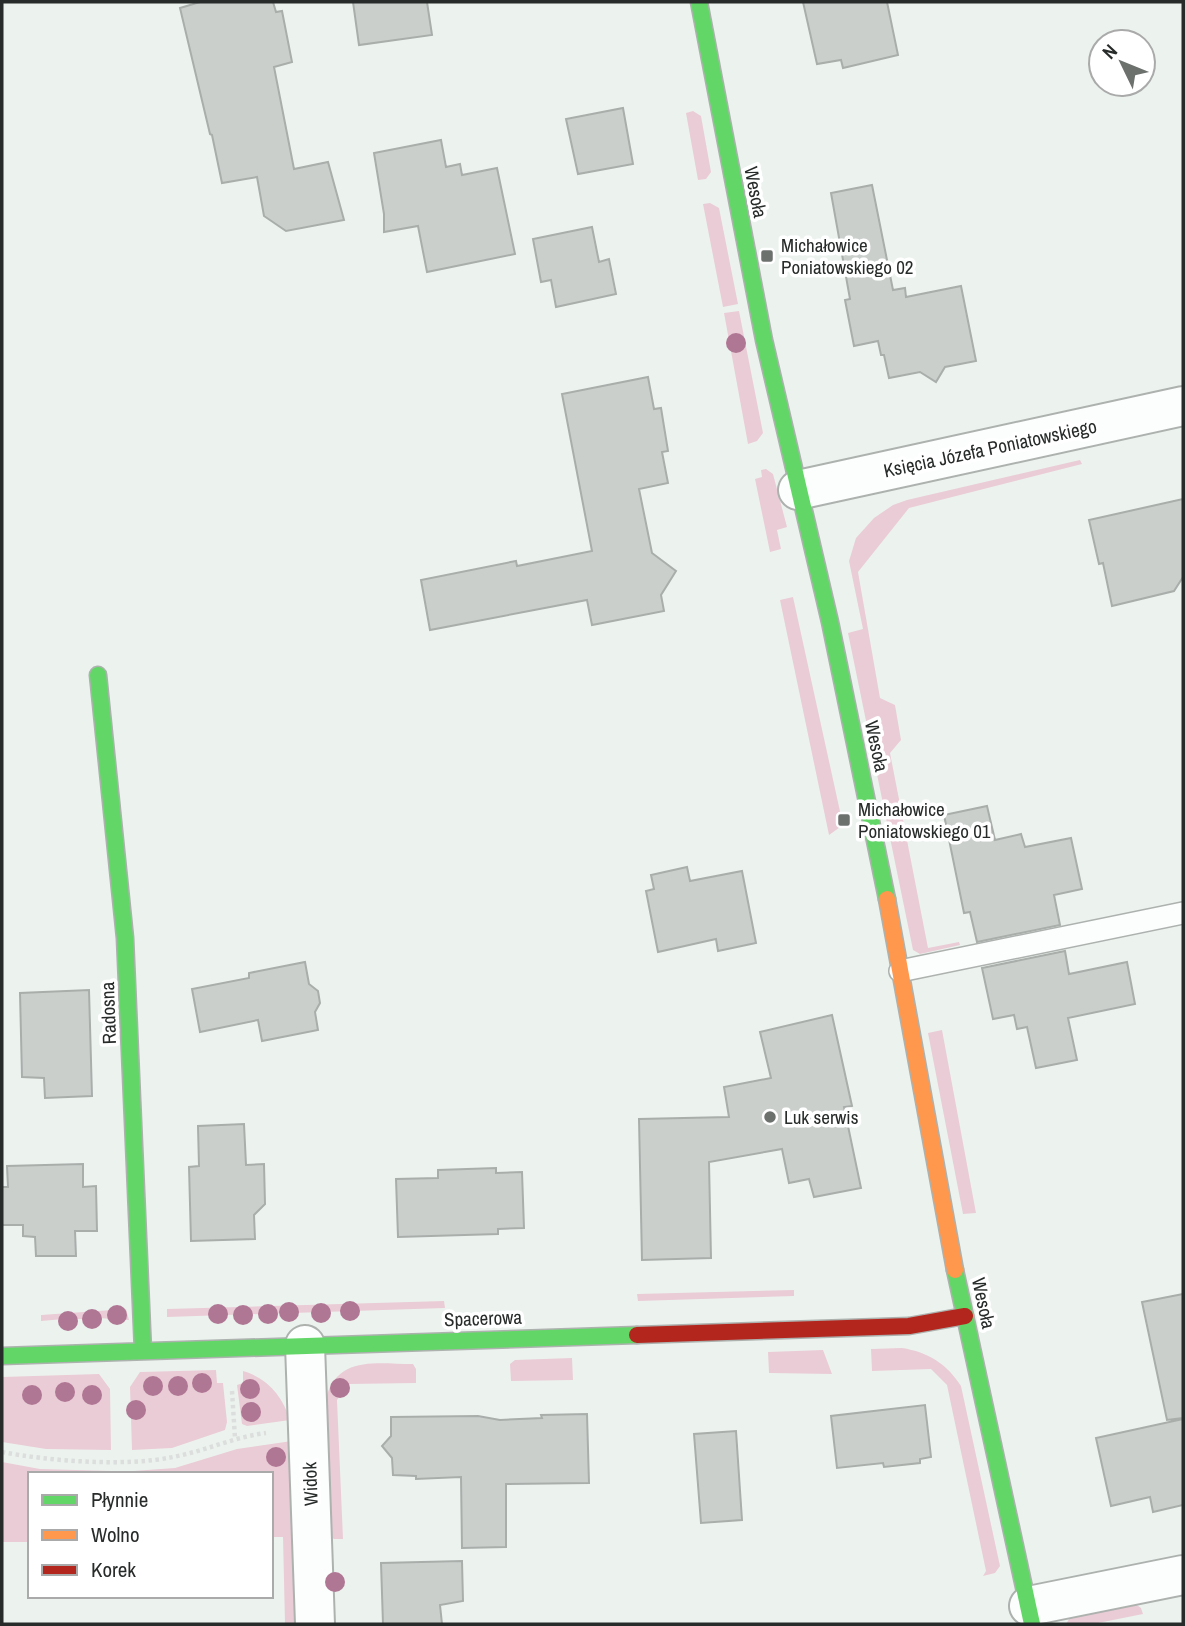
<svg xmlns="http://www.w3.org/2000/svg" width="1185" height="1626" font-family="'Archivo Narrow',sans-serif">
  <rect width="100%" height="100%" fill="#ecf3ef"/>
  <!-- green -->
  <path fill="#eaccd6" d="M693 111 701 116 711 172 706 179 698 180 686 113Z
    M710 203 719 208 738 304 723 307 703 204Z
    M739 311 763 433 757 441 748 444 724 313Z
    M1080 460 1082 464 909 508 858 572 880 698 895 705 901 740 890 753 928 948 959 942 960 945 920 954 913 950 848 633 863 629 849 561 856 538 874 518 893 505 907 500Z
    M766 469 773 474 787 527 777 530 781 549 770 552 755 479 762 477 761 470Z
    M793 597 843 825 829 835 780 600Z
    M942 1030 976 1213 963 1214 928 1033Z
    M794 1290V1296L638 1301 637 1294Z
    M444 1301 445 1308 167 1317V1309Z
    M126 1309 129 1320 98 1318V1323L90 1322V1319H72V1324H64V1319L41 1321V1315Z
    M902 1348C928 1352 947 1364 961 1386L1000 1566 995 1573 983 1576 986 1571 947 1385 931 1369 872 1371 871 1349Z
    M823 1350 832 1374 769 1373 768 1352Z
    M572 1358 573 1380 511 1381 510 1364 515 1360Z
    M413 1364 416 1369V1383L349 1384 337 1400 343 1539H334L329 1536 326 1398C338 1355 377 1364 413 1364Z
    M216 1370 217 1383H223L227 1422 225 1430 172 1448 132 1450 130 1387 140 1372Z
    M243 1371C268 1378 283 1397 290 1420L247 1426 242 1424 237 1385 243 1383Z
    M99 1374 110 1389 111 1450 46 1449 2 1442V1377Z
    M292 1441 299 1624H285L283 1537H271V1474H133V1471L175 1468 237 1449Z
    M2 1462 40 1469 112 1471V1474H30V1542H2Z
    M1134 1603 1141 1608 1143 1614 1093 1624H1066L1071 1616Z"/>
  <!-- building -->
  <path fill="#cacfcc" stroke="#a9aeab" stroke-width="2" d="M200 2H273L276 12 282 11 292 62 274 67 294 169 328 162 344 220 286 231 264 216 257 177 222 183 212 135 210 134 180 8Z
    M353 2H427L432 35 359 45Z
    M803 2H887L898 55 843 68 841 60 817 64Z
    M623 108 633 164 578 174 566 119Z
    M441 140 446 167 460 164 462 175 497 168 515 254 427 272 418 226 384 232V214L374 153Z
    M872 185 893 290 905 288 906 297 961 286 976 361 945 367 936 382 920 372 889 378 884 355H881L878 341 854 346 845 300 850 299 831 193Z
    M592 227 599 262 609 259 616 294 556 307 551 280 541 282 533 239Z
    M648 377 654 409 661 408 668 451 662 452 668 483 639 489 652 553 676 571 661 595 664 611 592 625 587 600 430 630 421 580 516 561 517 566 592 551 562 394Z
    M1183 499V577L1174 591 1112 606 1103 563 1099 564 1089 520Z
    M987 806 995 840 1021 834 1025 847 1071 838 1082 889 1054 895 1060 925 977 942 970 912 964 913 944 815Z
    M687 867 690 881 742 871 756 943 718 951 716 939 658 952 646 891 654 889 651 875Z
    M1065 951 1069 974 1127 962 1135 1004 1068 1018 1077 1060 1036 1068 1027 1027 1017 1029 1014 1015 993 1019 982 968Z
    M305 962 309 984 318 991 320 1003 315 1012 318 1030 262 1041 258 1020 200 1032 192 989 249 978V973Z
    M89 990 92 1096 45 1098 44 1078 22 1077 20 993Z
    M832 1015 852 1106 844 1107 861 1188 814 1197 809 1179 789 1183 782 1149 709 1162 711 1258 642 1260 639 1119 729 1117 724 1087 771 1078 760 1032Z
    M244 1124 246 1165 264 1164 265 1204 254 1215 255 1239 191 1241 189 1167 199 1166 198 1126Z
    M83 1164V1187L96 1186 97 1231H75L76 1256H36L35 1237 23 1236V1225H2V1187H8L7 1166Z
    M496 1168V1173L522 1172 524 1228 498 1229V1234L398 1237 396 1179 438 1178V1170Z
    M1183 1294V1418L1167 1420 1142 1302Z
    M925 1405 931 1457 920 1459V1463L884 1467 883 1463 837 1468 831 1416Z
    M587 1414 589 1483 506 1484V1547L462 1548 461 1477 416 1479V1476L393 1475 392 1458 382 1446 391 1436V1417L478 1416 500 1420 542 1418 541 1415Z
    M1183 1419V1505L1153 1512 1150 1497 1111 1506 1096 1438Z
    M736 1431 742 1520 701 1523 694 1434Z
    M462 1561 463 1601 440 1605 442 1624H383L381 1563Z"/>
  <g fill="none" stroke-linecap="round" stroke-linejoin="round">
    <defs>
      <path id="lane" d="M900 971 1183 913"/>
      <path id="street" d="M798 490 1183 406
        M305 1345 315 1624
        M1029 1606 1183 1575"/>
      <path id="fast" d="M699 2 764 340 830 622 887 899
        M98 675 125 938 143 1351
        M955 1270 1032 1624
        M2 1356 637 1335"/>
      <path id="slow" d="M887 899 955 1270"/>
      <path id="jam" d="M637 1335 909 1326 965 1316"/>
    </defs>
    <!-- lane casing -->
    <use href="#lane" stroke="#adb2af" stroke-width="24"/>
    <!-- street casing -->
    <use href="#street" stroke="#adb2af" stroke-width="42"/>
    <!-- fast casing -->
    <use href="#fast" stroke="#adb2af" stroke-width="19"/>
    <!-- slow casing -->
    <use href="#slow" stroke="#adb2af" stroke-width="19"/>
    <!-- jam casing -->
    <use href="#jam" stroke="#adb2af" stroke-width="19"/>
    <!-- path -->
    <path stroke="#dbdedc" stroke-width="4.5" stroke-dasharray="3.5 3.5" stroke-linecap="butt" d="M232 1391 235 1438
      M2 1452C49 1461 126 1467 173 1457 205 1451 234 1437 266 1433"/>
    <!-- lane -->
    <use href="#lane" stroke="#fcfdfd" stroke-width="21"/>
    <!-- street -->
    <use href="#street" stroke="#fcfdfd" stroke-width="38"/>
    <!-- fast -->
    <use href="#fast" stroke="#63d668" stroke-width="16"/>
    <!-- slow -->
    <use href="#slow" stroke="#ff974d" stroke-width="16"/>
    <!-- jam -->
    <use href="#jam" stroke="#b3261e" stroke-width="16"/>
  </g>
  <!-- trees -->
  <g fill="#b07794">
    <circle cx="736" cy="343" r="10"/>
    <circle cx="350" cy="1311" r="10"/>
    <circle cx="289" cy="1312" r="10"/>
    <circle cx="321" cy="1313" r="10"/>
    <circle cx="218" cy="1314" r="10"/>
    <circle cx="268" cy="1314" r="10"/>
    <circle cx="117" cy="1315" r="10"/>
    <circle cx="243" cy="1315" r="10"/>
    <circle cx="92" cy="1319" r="10"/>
    <circle cx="68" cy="1321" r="10"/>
    <circle cx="202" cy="1383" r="10"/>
    <circle cx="153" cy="1386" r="10"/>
    <circle cx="178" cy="1386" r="10"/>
    <circle cx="340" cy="1388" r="10"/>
    <circle cx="250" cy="1389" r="10"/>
    <circle cx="65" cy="1392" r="10"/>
    <circle cx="32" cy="1395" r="10"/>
    <circle cx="92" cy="1395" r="10"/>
    <circle cx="136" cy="1410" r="10"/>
    <circle cx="251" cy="1412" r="10"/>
    <circle cx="276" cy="1457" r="10"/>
    <circle cx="335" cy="1582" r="10"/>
  </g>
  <!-- markers -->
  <g fill="#6c716e" stroke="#fff" stroke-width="2.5">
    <rect x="760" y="249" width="14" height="14" rx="3.5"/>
    <rect x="837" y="813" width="14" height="14" rx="3.5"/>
    <circle cx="770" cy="1117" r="7"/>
  </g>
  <g text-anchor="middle" stroke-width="7" stroke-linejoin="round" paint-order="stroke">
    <!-- street labels -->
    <g font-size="19" fill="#272b29" stroke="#fff">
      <text transform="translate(756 192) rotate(79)" y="7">Wesoła</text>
      <text transform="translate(990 448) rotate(-12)" y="7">Księcia Józefa Poniatowskiego</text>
      <text transform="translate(877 746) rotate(78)" y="7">Wesoła</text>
      <text transform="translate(108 1013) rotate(-92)" y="7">Radosna</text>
      <text transform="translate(984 1303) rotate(78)" y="7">Wesoła</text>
      <text transform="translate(483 1318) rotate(-2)" y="7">Spacerowa</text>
      <text transform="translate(310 1484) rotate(-92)" y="7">Widok</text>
    </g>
    <!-- poi labels -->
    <g font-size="19" fill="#272b29" stroke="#fff" text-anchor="start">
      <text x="781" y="252">Michałowice<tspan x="781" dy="22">Poniatowskiego 02</tspan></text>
      <text x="858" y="816">Michałowice<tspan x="858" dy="22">Poniatowskiego 01</tspan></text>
      <text x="784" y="1124">Luk serwis</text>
    </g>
  </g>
  <!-- border -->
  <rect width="1185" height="1626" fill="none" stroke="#272b29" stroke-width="7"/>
  <!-- legend -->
  <rect x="28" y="1472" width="245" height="126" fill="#ffffff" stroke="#a9aaa9" stroke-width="2"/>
  <rect x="42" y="1495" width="35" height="10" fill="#63d668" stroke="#a9aaa9" stroke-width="2"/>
  <text x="91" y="1507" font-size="21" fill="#272b29">Płynnie</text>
  <rect x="42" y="1530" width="35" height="10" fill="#ff974d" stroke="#a9aaa9" stroke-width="2"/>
  <text x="91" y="1542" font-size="21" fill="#272b29">Wolno</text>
  <rect x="42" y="1565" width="35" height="10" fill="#b3261e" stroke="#a9aaa9" stroke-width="2"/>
  <text x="91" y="1577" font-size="21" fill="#272b29">Korek</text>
  <!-- north arrow -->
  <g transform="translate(1122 63) rotate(313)"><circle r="33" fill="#ffffff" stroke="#a9aaa9" stroke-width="2"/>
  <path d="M0-5L12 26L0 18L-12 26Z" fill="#6c716e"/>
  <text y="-10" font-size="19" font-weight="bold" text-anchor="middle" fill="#272b29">N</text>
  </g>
</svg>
